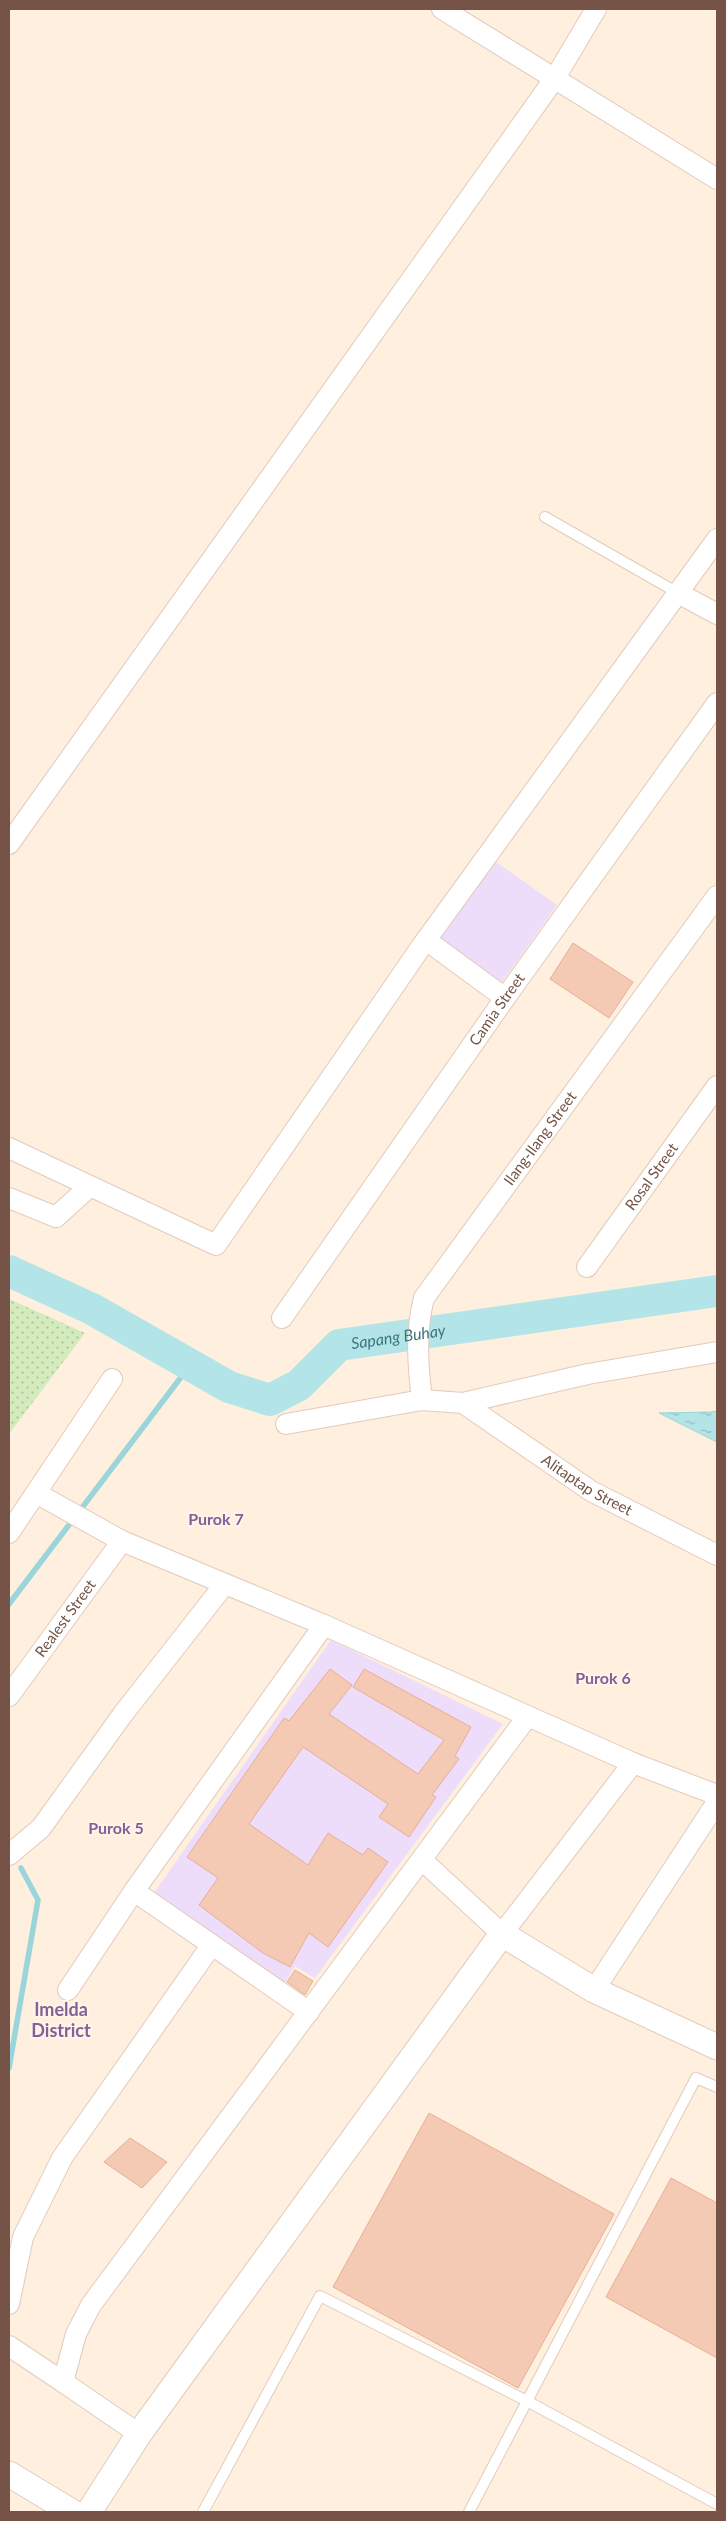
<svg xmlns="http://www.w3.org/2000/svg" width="726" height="2521" font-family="Lato,sans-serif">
  <defs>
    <pattern id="green-dots" width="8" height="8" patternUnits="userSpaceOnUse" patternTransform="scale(1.25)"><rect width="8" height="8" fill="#d4ebbd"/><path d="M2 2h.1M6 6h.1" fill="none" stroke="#b1c19b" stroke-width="1.8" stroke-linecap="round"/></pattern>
    <pattern id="water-ripples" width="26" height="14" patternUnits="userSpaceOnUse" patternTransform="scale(1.25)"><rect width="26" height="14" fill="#b3e4e8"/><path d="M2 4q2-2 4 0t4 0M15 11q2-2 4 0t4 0" fill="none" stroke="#96bbbe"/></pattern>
  </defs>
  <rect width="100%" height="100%" fill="#feefdf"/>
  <!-- education -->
  <path fill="#eddcfa" d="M492 859 557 905 500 985 435 939Z
    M331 1640 503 1724 315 1978 295 1966 284 1984 154 1893Z"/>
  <!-- green -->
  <path fill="url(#green-dots)" d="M9 1299 85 1333 9 1434Z"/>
  <!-- water -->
  <path fill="url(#water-ripples)" stroke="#99d5da" d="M717 1411V1442L659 1413 711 1412Z"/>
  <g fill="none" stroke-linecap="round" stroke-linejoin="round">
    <!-- stream -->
    <path stroke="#99d5da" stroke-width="5.5" d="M9 1604 191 1364
      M9 2068 38 1900 21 1868"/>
    <!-- river -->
    <path stroke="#b3e4e8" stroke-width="32" id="s1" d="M9 1271 92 1309 229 1387 270 1400 299 1385 339 1345 717 1291"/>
  </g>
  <!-- building -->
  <path fill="#f5cab5" stroke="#e8ae95" d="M573 943 633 982 609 1018 550 979Z
    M330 1669 352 1685 329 1714 418 1774 444 1740 353 1687 364 1669 471 1727 455 1756 459 1759 432 1795 436 1797 409 1837 379 1817 388 1804 303 1747 249 1824 308 1865 328 1833 363 1855 368 1848 388 1862 328 1947 309 1933 290 1967 263 1953 199 1905 218 1878 187 1857 284 1718 289 1721Z
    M295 1970 313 1981 305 1995 287 1982Z
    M429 2113 614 2214 518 2388 333 2287Z
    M130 2138 167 2162 142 2188 104 2162Z
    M671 2178 717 2203V2358L606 2297Z"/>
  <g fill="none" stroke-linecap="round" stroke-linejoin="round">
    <defs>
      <path id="service" d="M545 517 678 593
        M203 2512 320 2296 527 2401 717 2504
        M469 2512 696 2078 717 2087"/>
      <g id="minor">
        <path d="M442 9 717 179"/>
        <path d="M678 593 717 614"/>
        <path d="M9 844 555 78 596 9"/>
        <path d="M426 940 505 998"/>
        <path d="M9 1148 216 1245 421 947 717 539"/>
        <path d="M9 1198 56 1217 89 1187"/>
        <path id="s2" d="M587 1267 717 1086"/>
        <path id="s3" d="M282 1318 505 998 717 703"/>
        <path id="s4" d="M422 1400C418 1366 415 1332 424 1298L717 896"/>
        <path d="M463 1403 588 1374 717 1352"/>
        <path id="s5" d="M286 1424 422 1400 463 1403 591 1491 717 1555"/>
        <path d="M36 1493 122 1541 324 1625 633 1763 717 1795"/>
        <path d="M9 1533 112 1379"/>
        <path id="s6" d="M9 1696 122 1541"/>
        <path d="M9 1855 41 1828 123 1714 224 1585"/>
        <path d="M422 1860 502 1934 633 1763"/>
        <path d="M134 1891 309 2012"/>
        <path d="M68 1990 134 1891 324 1625"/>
        <path d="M594 1990 717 1802"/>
        <path d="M9 2304 23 2237 62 2158 211 1946"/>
        <path d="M9 2346 63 2382"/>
        <path d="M139 2434 63 2382 76 2334 91 2305 527 1717"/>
      </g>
      <path id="tertiary" d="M9 2474 72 2512
        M89 2512 139 2434 502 1934 594 1990 717 2047"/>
    </defs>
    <!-- service casing -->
    <use href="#service" stroke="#e2cbbb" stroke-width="12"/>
    <!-- minor casing -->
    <use href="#minor" stroke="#e2cbbb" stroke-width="22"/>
    <!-- tertiary casing -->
    <use href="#tertiary" stroke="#e2cbbb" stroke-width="27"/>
    <!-- service -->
    <use href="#service" stroke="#fff" stroke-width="10"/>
    <!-- minor -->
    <use href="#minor" stroke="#fff" stroke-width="20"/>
    <!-- tertiary -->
    <use href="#tertiary" stroke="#fff" stroke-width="25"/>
  </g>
  <g text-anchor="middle" stroke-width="4.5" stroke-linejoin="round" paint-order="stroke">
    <!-- street labels -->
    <g font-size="15" fill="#755346" stroke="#fff4e7">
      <text dy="5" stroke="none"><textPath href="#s3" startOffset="376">Camia Street</textPath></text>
      <text dy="5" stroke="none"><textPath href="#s4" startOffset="300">Ilang-Ilang Street</textPath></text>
      <text dy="5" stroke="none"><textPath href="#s2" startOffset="111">Rosal Street</textPath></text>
      <text dy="5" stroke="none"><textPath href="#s5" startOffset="328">Alitaptap Street</textPath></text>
      <text dy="5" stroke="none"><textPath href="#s6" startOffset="96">Realest Street</textPath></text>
    </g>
    <!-- water labels -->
    <g font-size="16" font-style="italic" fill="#39767c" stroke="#fff4e7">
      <text dy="6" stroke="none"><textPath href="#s1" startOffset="441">Sapang Buhay</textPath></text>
    </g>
    <!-- neighbourhood labels -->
    <g font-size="16" font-weight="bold" fill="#826099" stroke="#fff4e7">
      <text x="216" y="1525">Purok 7</text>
      <text x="603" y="1684">Purok 6</text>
      <text x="116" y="1834">Purok 5</text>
    </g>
    <!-- quarter labels -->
    <g font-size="18" font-weight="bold" fill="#826099" stroke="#fff4e7">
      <text x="61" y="2016">Imelda<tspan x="61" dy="21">District</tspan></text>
    </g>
  </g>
  <!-- border -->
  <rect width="726" height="2521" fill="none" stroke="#755346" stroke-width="20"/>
</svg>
